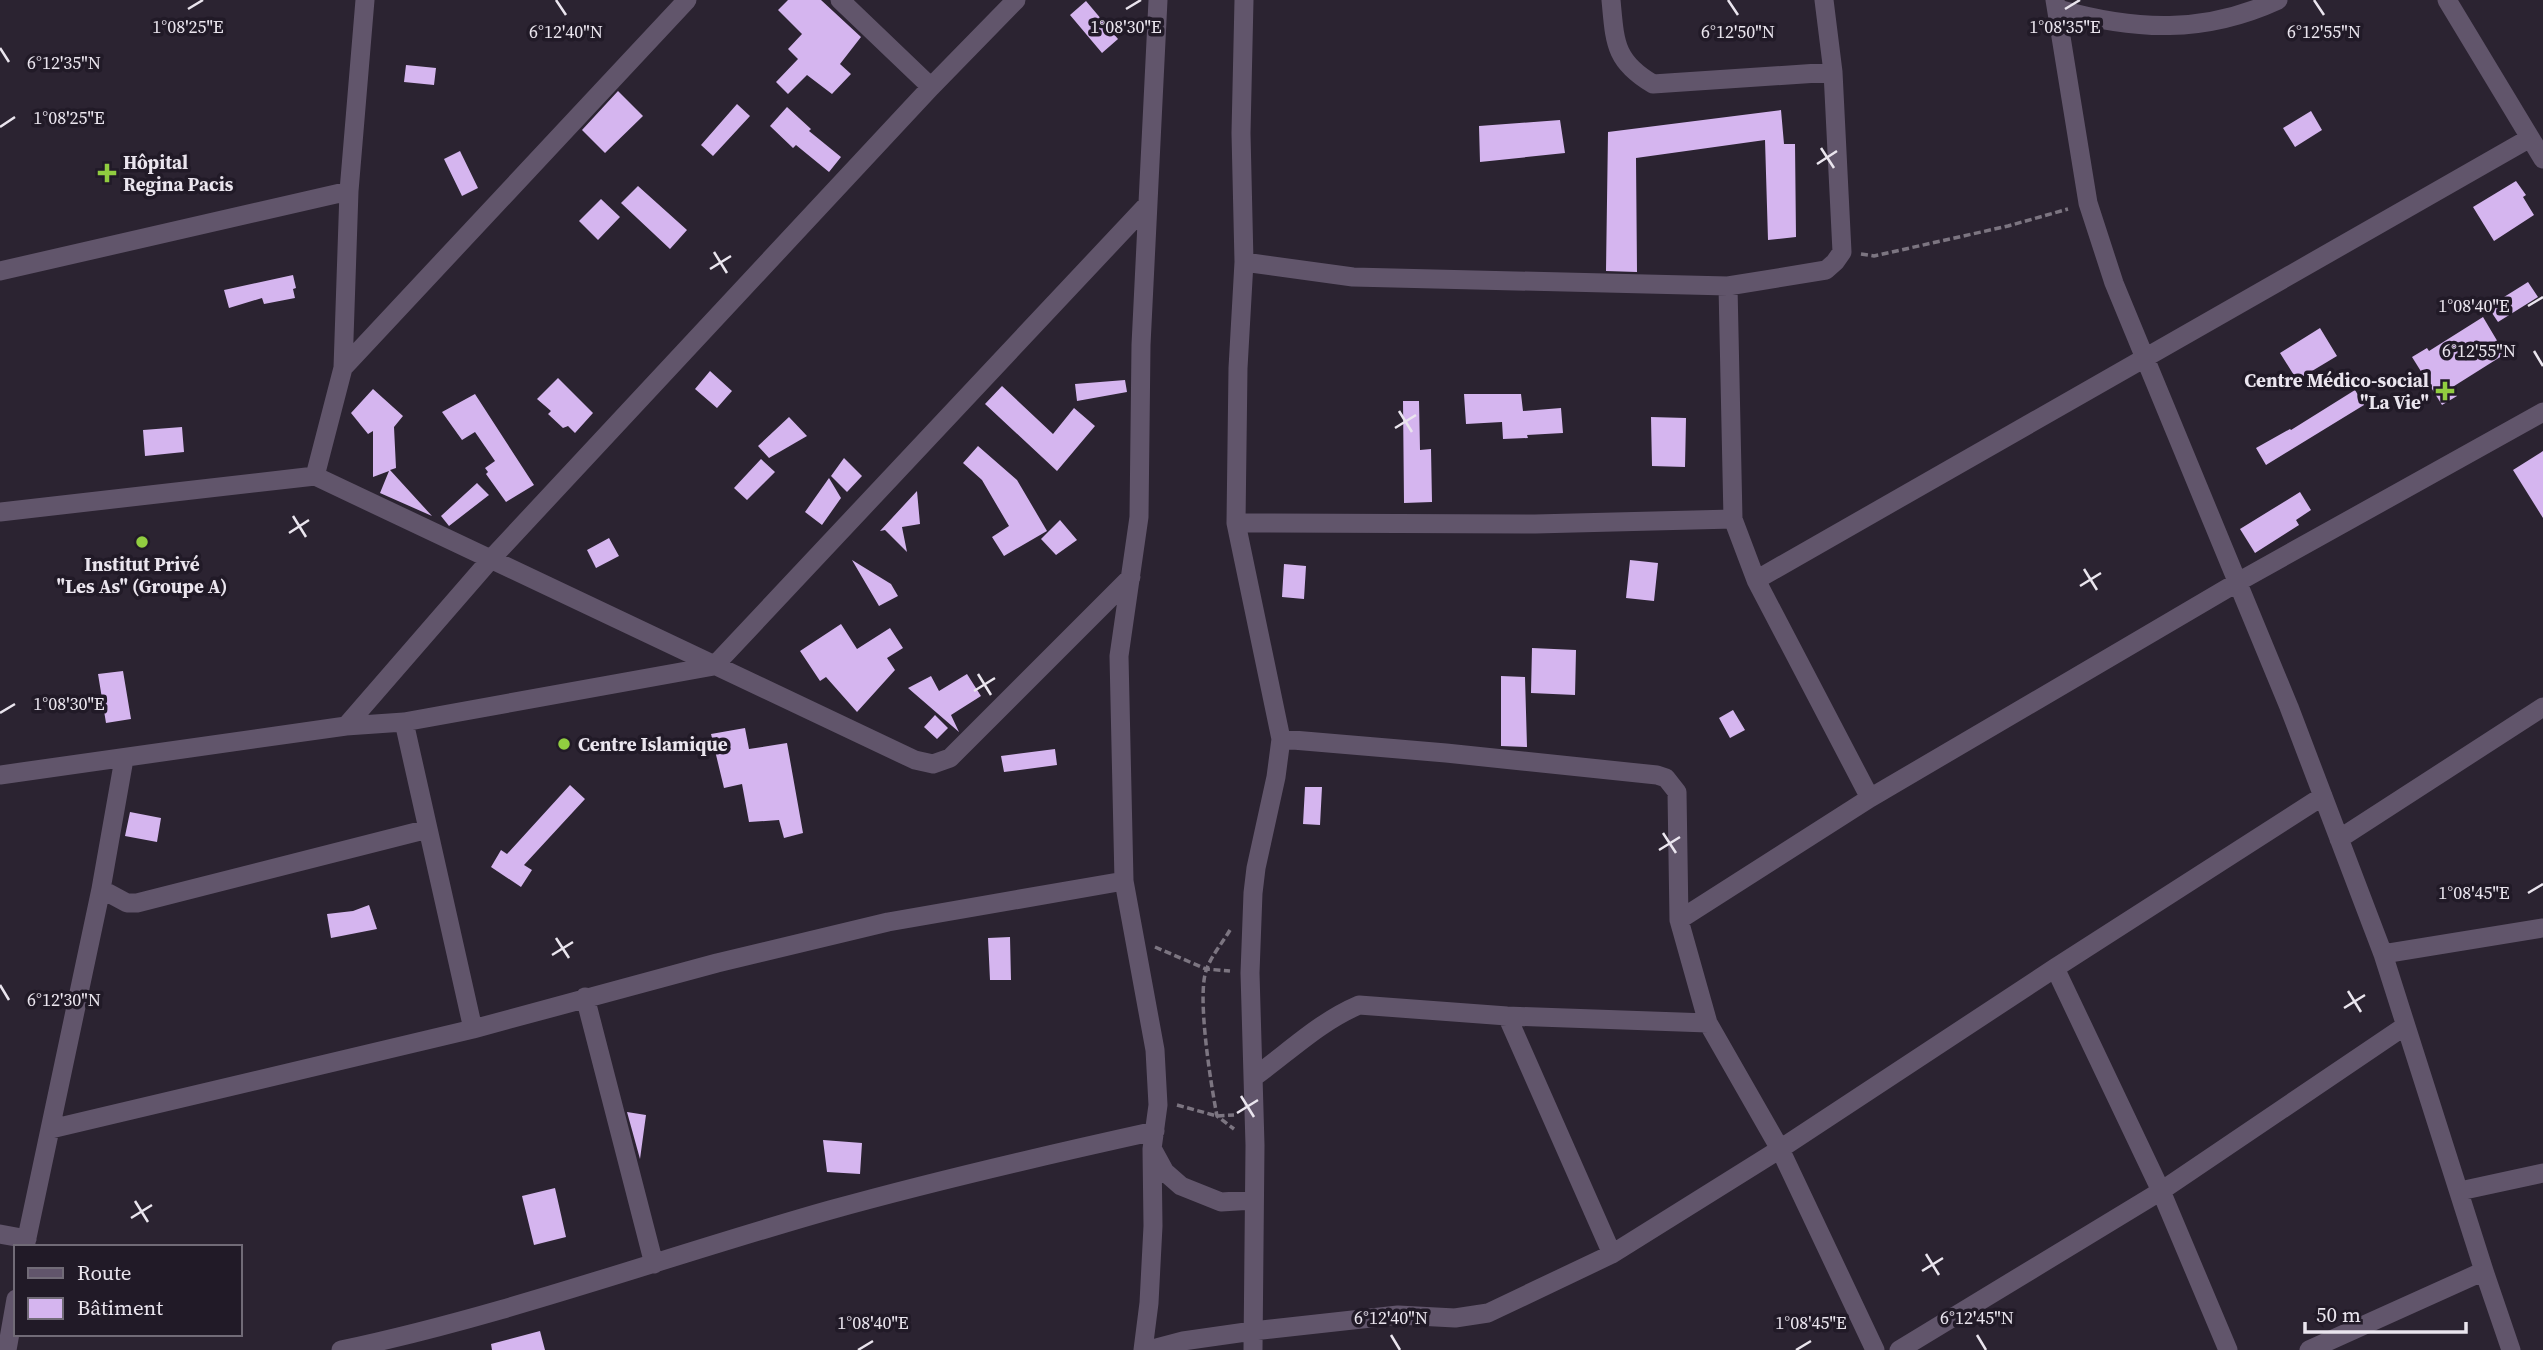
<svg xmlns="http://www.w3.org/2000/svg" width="2543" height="1350" font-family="'Source Serif 4',serif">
  <rect width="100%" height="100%" fill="#2b2331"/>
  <!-- building -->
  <path fill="#d5b5ef" d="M788 0H821L861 37 840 64 851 74 832 94 807 75 788 94 776 82 798 59 788 49 802 34 778 10Z
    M1086 1 1118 39 1102 53 1070 15Z
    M406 65 436 68 434 85 404 82Z
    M618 91 643 116 605 153 582 130Z
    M737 104 750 116 713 156 701 145Z
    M787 107 811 129 809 131 841 157 829 172 796 145 793 148 770 126Z
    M1781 110 1784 144H1795L1796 237 1768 240 1765 140 1636 158 1637 272 1606 271 1608 132Z
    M2311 111 2322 130 2295 147 2283 128Z
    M1560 120 1565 153 1480 162 1479 126Z
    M460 151 478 188 462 196 444 159Z
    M2516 181 2526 195 2523 197 2534 215 2494 241 2473 207Z
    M638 186 687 230 670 249 621 203Z
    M601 199 620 217 598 240 579 221Z
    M293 275 296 288 293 289 295 298 264 304 262 298 229 308 224 290Z
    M2528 282 2538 297 2498 322 2488 307Z
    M2483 317 2505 354 2451 388 2457 396 2442 405 2412 357 2427 348 2429 351Z
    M2320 328 2337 356 2297 380 2280 353Z
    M710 371 732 391 717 408 695 389Z
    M558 378 593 413 575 433 568 426 563 428 548 414 551 411 537 399Z
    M1125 380 1127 392 1077 401 1075 384Z
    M1002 386 1053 434 1074 408 1095 426 1057 471 985 404Z
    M373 389 403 416 394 427 396 468 390 470 432 516 380 493 389 471 373 477V431L368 434 351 413Z
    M2355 390 2364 405 2266 465 2256 448 2290 429 2291 430Z
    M475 394 534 485 506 502 486 474 488 472 485 468 495 461 475 432 462 440 442 412Z
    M1464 394H1521L1523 411 1561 408 1563 433 1527 435 1528 438 1503 439 1502 422 1466 424Z
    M1403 401H1419L1420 450 1431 449 1432 502 1404 503Z
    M789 417 807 436 769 458 758 446Z
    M1651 417 1686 418 1685 467 1652 466Z
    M182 427 184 452 145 456 143 430Z
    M978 446 1017 480 1047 531 1004 556 992 537 1009 526 982 480 963 463Z
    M2543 451V518L2513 470Z
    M844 458 862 476 847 492 831 476Z
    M761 459 775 472 747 500 734 488Z
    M829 478 841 498 822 525 805 512Z
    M477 483 489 495 449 526 441 516Z
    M917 491 920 524 902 527 907 552 885 530 880 531Z
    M2300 492 2311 510 2296 520 2299 525 2255 553 2240 529Z
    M1060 520 1077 540 1056 555 1041 539Z
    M609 538 619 556 596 568 587 550Z
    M852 560 891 584 898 596 879 606Z
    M1630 560 1658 563 1654 601 1626 598Z
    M1284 564 1306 566 1304 599 1282 597Z
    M841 624 857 649 890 628 903 648 887 658 895 670 857 712 826 677 820 681 800 651Z
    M1532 648 1576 650 1575 695 1531 693Z
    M123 671 131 719 106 723 98 674Z
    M967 674 981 696 951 715 959 732 908 688 931 676 939 691Z
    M1501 676 1525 677 1527 747 1501 746Z
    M1733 710 1745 730 1730 738 1719 718Z
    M935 715 948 728 937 739 924 727Z
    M745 728 749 749 787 743 803 833 784 838 779 820 749 822 742 784 724 788 711 734Z
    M1055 749 1057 765 1004 772 1001 756Z
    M570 785 585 799 524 865 532 870 521 887 491 867 501 850 507 854Z
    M1305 787H1322L1320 825 1303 824Z
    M130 812 161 818 157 842 125 836Z
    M369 905 377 929 331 938 327 914 353 911Z
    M1010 937 1011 980H990L988 938Z
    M627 1112 646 1115 640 1159Z
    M823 1140 862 1143 860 1174 827 1172Z
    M555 1188 566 1237 534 1245 522 1196Z
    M540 1331 545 1350H492L491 1344Z"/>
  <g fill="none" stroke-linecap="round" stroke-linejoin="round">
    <!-- path -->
    <path stroke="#7c7581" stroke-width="3.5" stroke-dasharray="7 3.5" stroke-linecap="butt" d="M1861 254 1874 256 2008 226 2068 209
      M1230 930C1223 942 1212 955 1207 968 1196 993 1211 1085 1217 1116L1234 1129
      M1155 947 1206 969 1230 971
      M1177 1105 1217 1116 1234 1115"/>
    <!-- street -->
    <path stroke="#61556b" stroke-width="19" d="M365 0 349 191 343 368 315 476 915 760 933 764 950 758 1131 577
      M840 0 931 87
      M1244 0 1241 133 1244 262 1238 368 1236 523 1281 739 1276 777 1256 868 1253 893 1250 973 1255 1145 1253 1350
      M1611 0C1615 42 1614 61 1653 84L1833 72
      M2055 0 2088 203 2114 283 2289 707 2383 954 2484 1271 2511 1350
      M2447 0 2543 159
      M2058 9C2136 31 2204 34 2278 0
      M1244 262 1353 277 1728 286 1826 270 1835 262 1842 252 1833 72 1824 0
      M0 271 349 191
      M1728 286 1733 519 1756 580 1870 798
      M343 368 687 0
      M0 512 315 476
      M1236 523 1535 524 1733 519
      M1756 580 2530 138
      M404 722 473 1029
      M346 726 491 559 931 87 1016 0
      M1281 739 1446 753 1657 775 1666 778 1677 792 1679 920 1708 1023 1780 1149 1875 1350
      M0 775 346 726 404 722 714 666 1147 205
      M2339 839 2543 707
      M101 889 127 903H137L428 829
      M1679 920 1870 798 2238 582 2543 412
      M2383 954 2543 928
      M2055 968 2161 1191 2228 1350
      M585 997 654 1264
      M1507 1016 1612 1254
      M1254 1077C1289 1052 1319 1022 1359 1005L1507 1016 1708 1023
      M51 1129 473 1029 717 963 888 922 1124 881
      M1153 1150 1165 1172 1181 1186 1221 1202 1254 1200
      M2460 1191 2543 1173
      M0 1234 27 1239
      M25 1247 101 889 124 759
      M7 1350 16 1299
      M341 1350C507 1315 667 1256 830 1210 938 1180 1046 1155 1155 1131
      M1143 1350 1149 1303 1153 1226 1152 1149 1158 1105 1155 1050 1124 881 1119 656 1139 517 1141 345 1158 0
      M1149 1350 1183 1341 1253 1331 1398 1315 1455 1318 1488 1313 1612 1254 1780 1149 2055 968 2323 796
      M1899 1350 2161 1191 2405 1026
      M2309 1350 2484 1271"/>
  </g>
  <!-- ticks -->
  <path fill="none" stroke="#eae5ee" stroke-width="2.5" d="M556 0 566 15M1728 0 1738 15M2314 0 2324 15M188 9 203 0M1126 9 1141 0M2065 9 2080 0M0 48 9 62M0 127 15 117M1821 148 1834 168M1817 164 1837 151M714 252 727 273M710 269 731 256M2528 306 2543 297M2534 351 2543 366M1399 411 1412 432M1395 428 1416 415M293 516 306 537M289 533 309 520M2084 569 2097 590M2080 586 2101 573M978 674 991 695M974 691 995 678M0 713 15 704M1663 833 1676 853M1659 850 1680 837M2528 893 2543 884M556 938 569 958M552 955 573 942M0 985 9 1000M2348 991 2361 1012M2344 1008 2365 995M1241 1096 1254 1117M1237 1113 1258 1100M135 1201 148 1222M131 1218 152 1205M1926 1254 1939 1275M1922 1271 1943 1258M1391 1335 1400 1350M1977 1335 1986 1350M858 1350 873 1341M1796 1350 1811 1341"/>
  <!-- markers -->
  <g fill="#91cd40" stroke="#211a27" stroke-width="2.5">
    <path d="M103.5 162.5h7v7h7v7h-7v7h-7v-7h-7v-7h7z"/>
    <path d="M2441.5 380.5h7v7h7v7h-7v7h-7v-7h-7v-7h7z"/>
    <circle cx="142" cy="542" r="7"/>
    <circle cx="564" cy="744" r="7"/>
  </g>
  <g text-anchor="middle" stroke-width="7" stroke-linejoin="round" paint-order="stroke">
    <!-- poi labels -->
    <g font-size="19" font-weight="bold" fill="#eae5ee" stroke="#211a27" text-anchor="start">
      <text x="123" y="169">Hôpital<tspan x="123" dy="22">Regina Pacis</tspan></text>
      <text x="2429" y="387" text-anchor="end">Centre Médico-social<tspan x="2429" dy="22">"La Vie"</tspan></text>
      <text x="142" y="571" text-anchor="middle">Institut Privé<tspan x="142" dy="22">"Les As" (Groupe A)</tspan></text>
      <text x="578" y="751">Centre Islamique</text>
    </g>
  </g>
  <g font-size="18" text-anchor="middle" fill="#eae5ee" stroke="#211a27" stroke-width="7" stroke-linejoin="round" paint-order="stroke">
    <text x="188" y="33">1°08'25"E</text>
    <text x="1126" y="33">1°08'30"E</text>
    <text x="2065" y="33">1°08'35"E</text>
    <text x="566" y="38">6°12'40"N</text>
    <text x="1738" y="38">6°12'50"N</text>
    <text x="2324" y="38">6°12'55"N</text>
    <text x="64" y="69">6°12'35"N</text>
    <text x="69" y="124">1°08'25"E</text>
    <text x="2474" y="312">1°08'40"E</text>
    <text x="2479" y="357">6°12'55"N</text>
    <text x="69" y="710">1°08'30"E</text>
    <text x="2474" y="899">1°08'45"E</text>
    <text x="64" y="1006">6°12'30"N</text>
    <text x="1391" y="1324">6°12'40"N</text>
    <text x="1977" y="1324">6°12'45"N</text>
    <text x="873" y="1329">1°08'40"E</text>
    <text x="1811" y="1329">1°08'45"E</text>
  </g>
  <!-- legend -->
  <rect x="14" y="1245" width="228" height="91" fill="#211a27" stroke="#716b77" stroke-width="2"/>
  <rect x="28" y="1268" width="35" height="10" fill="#61556b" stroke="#716b77" stroke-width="2"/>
  <text x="77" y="1280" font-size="21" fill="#eae5ee">Route</text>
  <rect x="28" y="1298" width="35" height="21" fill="#d5b5ef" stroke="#716b77" stroke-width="2"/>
  <text x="77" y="1315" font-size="21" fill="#eae5ee">Bâtiment</text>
  <!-- scale -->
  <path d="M2305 1322v10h161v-10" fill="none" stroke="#eae5ee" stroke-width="3.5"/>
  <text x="2316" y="1322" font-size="21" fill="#eae5ee" stroke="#211a27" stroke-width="5" paint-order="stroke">50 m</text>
</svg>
